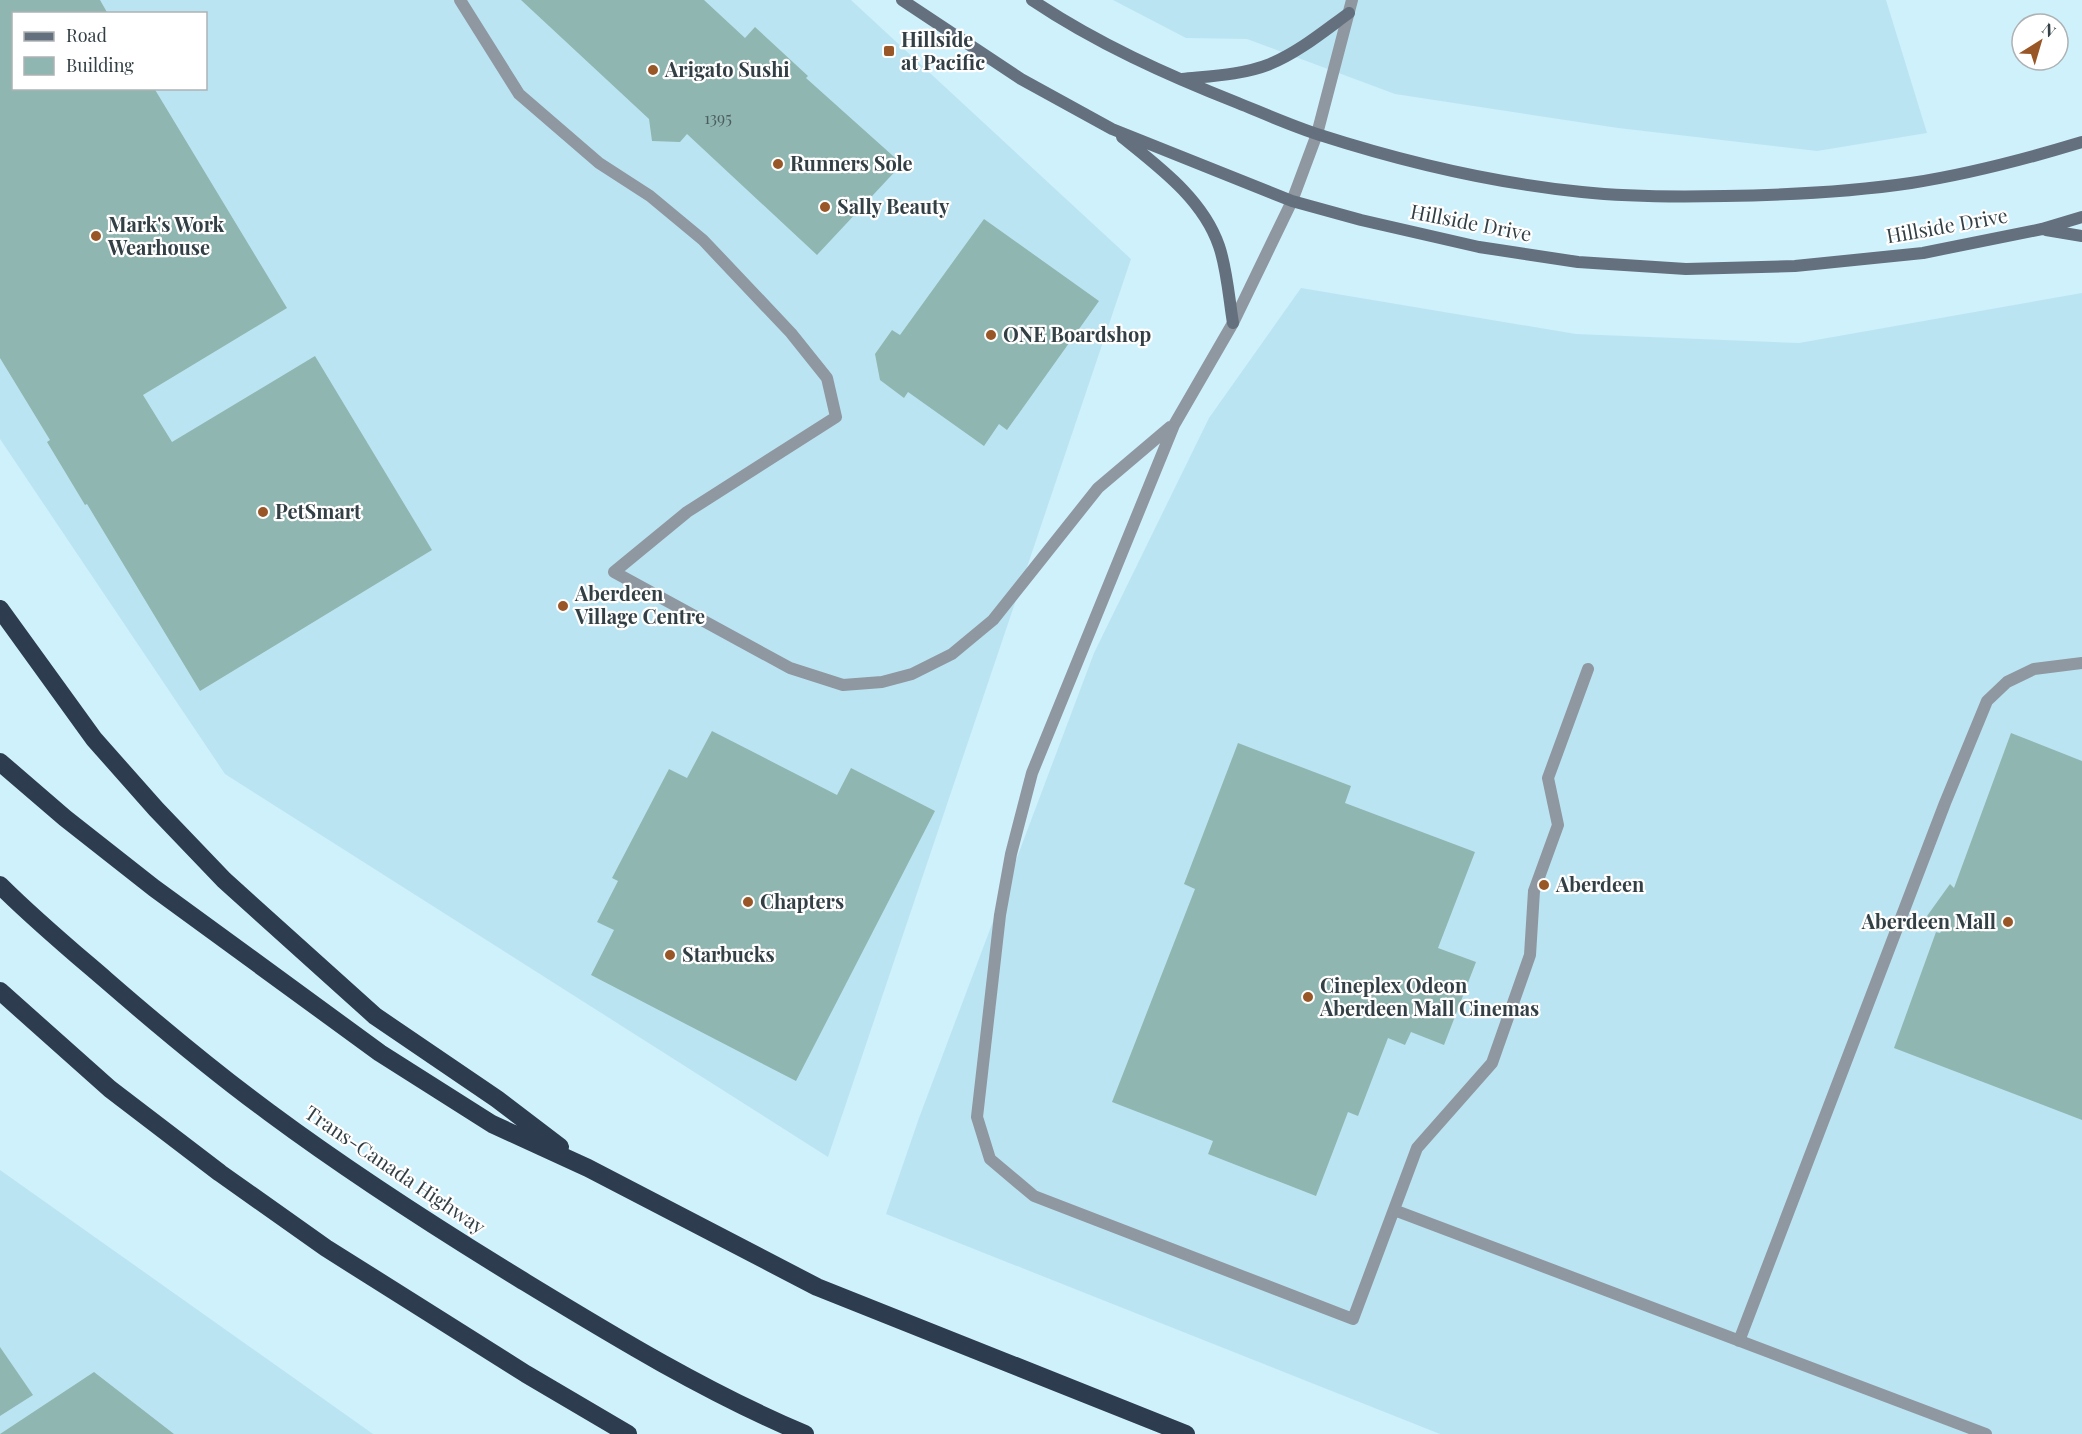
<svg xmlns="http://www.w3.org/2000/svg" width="2082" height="1434" font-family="'Playfair Display',serif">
  <rect width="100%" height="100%" fill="#cff1fc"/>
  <!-- built -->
  <path fill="#bbe4f2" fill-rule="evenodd" d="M0 0H851L1131 259 828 1157 225 774 0 439ZM14 14H206V88H14Z
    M1113 0H1886L1927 133 1817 151 1618 128 1395 94 1247 39 1186 38Z
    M1301 288 1576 334 1799 343 2082 293V1434H1440L886 1214 919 1118 1094 653 1209 418Z
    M0 1170 373 1434H0Z"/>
  <!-- building -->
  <path fill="#90b6b1" d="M0 0H100L108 14H14V88H154L287 308 143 395 172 442 315 356 432 550 200 691 87 504 85 505 47 442 50 440 0 358Z
    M521 0H704L745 38 755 27 808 76 806 78 902 164 817 255 687 134 680 142 652 141 649 119Z
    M984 219 1099 301 1007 430 999 424 984 446 908 392 904 398 880 380 875 354 892 330 900 335Z
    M712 731 837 795 851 768 935 811 796 1081 591 975 614 930 597 922 618 881 612 878 669 769 687 778Z
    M2011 733 2082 761V1120L1894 1048 1936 932 1940 933 1943 928 1927 916 1950 884 1954 888Z
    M1238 743 1351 786 1345 803 1475 852 1438 948 1476 962 1444 1045 1411 1032 1405 1045 1388 1038 1358 1116 1348 1112 1316 1196 1208 1154 1213 1141 1112 1102 1195 889 1184 884Z
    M0 1347 33 1395 0 1416Z
    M94 1372 174 1434H0Z"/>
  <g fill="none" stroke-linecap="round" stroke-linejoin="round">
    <!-- lane -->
    <path stroke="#8f97a1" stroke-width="12" d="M460 0 519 94 599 163 650 196 703 240 791 333 827 378 836 417 687 512 614 572 790 668 843 685 882 682 912 674 952 654 993 620 1098 488 1170 427
      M1352 0 1317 134 1292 201 1233 323 1174 425 1032 773 1011 854 1000 915 977 1117 990 1159 1034 1196 1353 1319 1417 1148 1492 1063 1530 955 1534 891 1558 825 1548 778 1588 669
      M1394 1210 1986 1434
      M1739 1341 1945 803 1987 701 2007 682 2034 669 2082 663"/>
    <!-- secondary -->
    <path stroke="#64707e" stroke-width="12" d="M902 0 1021 79 1112 129 1292 201 1361 220 1479 247 1578 262 1686 269 1795 266 1923 253 2042 229 2082 217
      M1032 0C1096 43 1167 75 1238 103 1265 114 1292 126 1320 135 1404 162 1494 183 1582 192 1629 197 1678 197 1725 196 1787 195 1850 192 1911 183 1969 174 2026 159 2082 142
      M1182 79C1211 76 1242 75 1270 64 1299 52 1324 31 1349 13
      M1122 137C1159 167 1203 199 1219 246 1227 269 1229 299 1233 323
      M2046 230 2082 236"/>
    <!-- highway -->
    <path stroke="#2d3d4f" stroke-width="18" d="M0 609 94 739 156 809 224 880 375 1016 497 1099 560 1147
      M0 762 65 818 154 888 380 1053 492 1124 588 1168 817 1287 1186 1434
      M0 885C34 919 70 949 106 980 159 1026 214 1072 270 1113 351 1173 435 1227 520 1279 612 1335 705 1392 805 1434
      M0 991 110 1089 220 1173 326 1248 526 1374 628 1434"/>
  </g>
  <!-- markers -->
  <g fill="#995626" stroke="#fff" stroke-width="2">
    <rect x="883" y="45" width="12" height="12" rx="3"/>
    <circle cx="653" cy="70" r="6"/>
    <circle cx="778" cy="164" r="6"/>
    <circle cx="825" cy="207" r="6"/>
    <circle cx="96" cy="236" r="6"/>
    <circle cx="991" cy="335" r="6"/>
    <circle cx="263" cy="512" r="6"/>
    <circle cx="563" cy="606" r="6"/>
    <circle cx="1544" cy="885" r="6"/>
    <circle cx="748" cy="902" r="6"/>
    <circle cx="2008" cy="922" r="6"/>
    <circle cx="670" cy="955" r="6"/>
    <circle cx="1308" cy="997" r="6"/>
  </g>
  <g text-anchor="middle" stroke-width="4.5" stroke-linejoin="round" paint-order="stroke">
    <!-- number labels -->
    <g font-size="16" fill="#4a5d5f">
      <text x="718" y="124">1395</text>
    </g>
    <!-- poi labels -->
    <g font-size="20" font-weight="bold" fill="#323f44" stroke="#fff" text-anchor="start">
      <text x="901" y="47">Hillside<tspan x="901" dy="23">at Pacific</tspan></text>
      <text x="665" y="77">Arigato Sushi</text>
      <text x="790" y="171">Runners Sole</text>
      <text x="837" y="214">Sally Beauty</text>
      <text x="108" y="232">Mark's Work<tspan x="108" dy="23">Wearhouse</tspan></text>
      <text x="1003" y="342">ONE Boardshop</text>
      <text x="275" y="519">PetSmart</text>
      <text x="575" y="601">Aberdeen<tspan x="575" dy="23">Village Centre</tspan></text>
      <text x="1556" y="892">Aberdeen</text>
      <text x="760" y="909">Chapters</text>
      <text x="1996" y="929" text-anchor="end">Aberdeen Mall</text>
      <text x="682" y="962">Starbucks</text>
      <text x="1320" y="993">Cineplex Odeon<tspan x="1320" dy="23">Aberdeen Mall Cinemas</tspan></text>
    </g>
    <!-- street labels -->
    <g font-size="20" fill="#323f44" stroke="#fff">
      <text transform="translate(1471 223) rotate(11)" y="7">Hillside Drive</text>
      <text transform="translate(1947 226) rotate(-10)" y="7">Hillside Drive</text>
      <text transform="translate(395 1170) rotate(34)" y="7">Trans-Canada Highway</text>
    </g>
  </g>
  <!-- legend -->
  <rect x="12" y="12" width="195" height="78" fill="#ffffff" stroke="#adb2b4" stroke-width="1.5"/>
  <rect x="24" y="32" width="30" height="9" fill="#64707e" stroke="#adb2b4" stroke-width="1.5"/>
  <text x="66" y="42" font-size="18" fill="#323f44">Road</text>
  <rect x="24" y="57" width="30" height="18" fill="#90b6b1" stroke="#adb2b4" stroke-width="1.5"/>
  <text x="66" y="72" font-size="18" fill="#323f44">Building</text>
  <!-- north arrow -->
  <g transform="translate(2040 42) rotate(37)"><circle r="28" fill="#ffffff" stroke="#adb2b4" stroke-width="1.5"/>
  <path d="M0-4.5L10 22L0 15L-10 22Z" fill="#995626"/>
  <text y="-9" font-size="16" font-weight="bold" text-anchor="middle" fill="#323f44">N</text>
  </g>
</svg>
